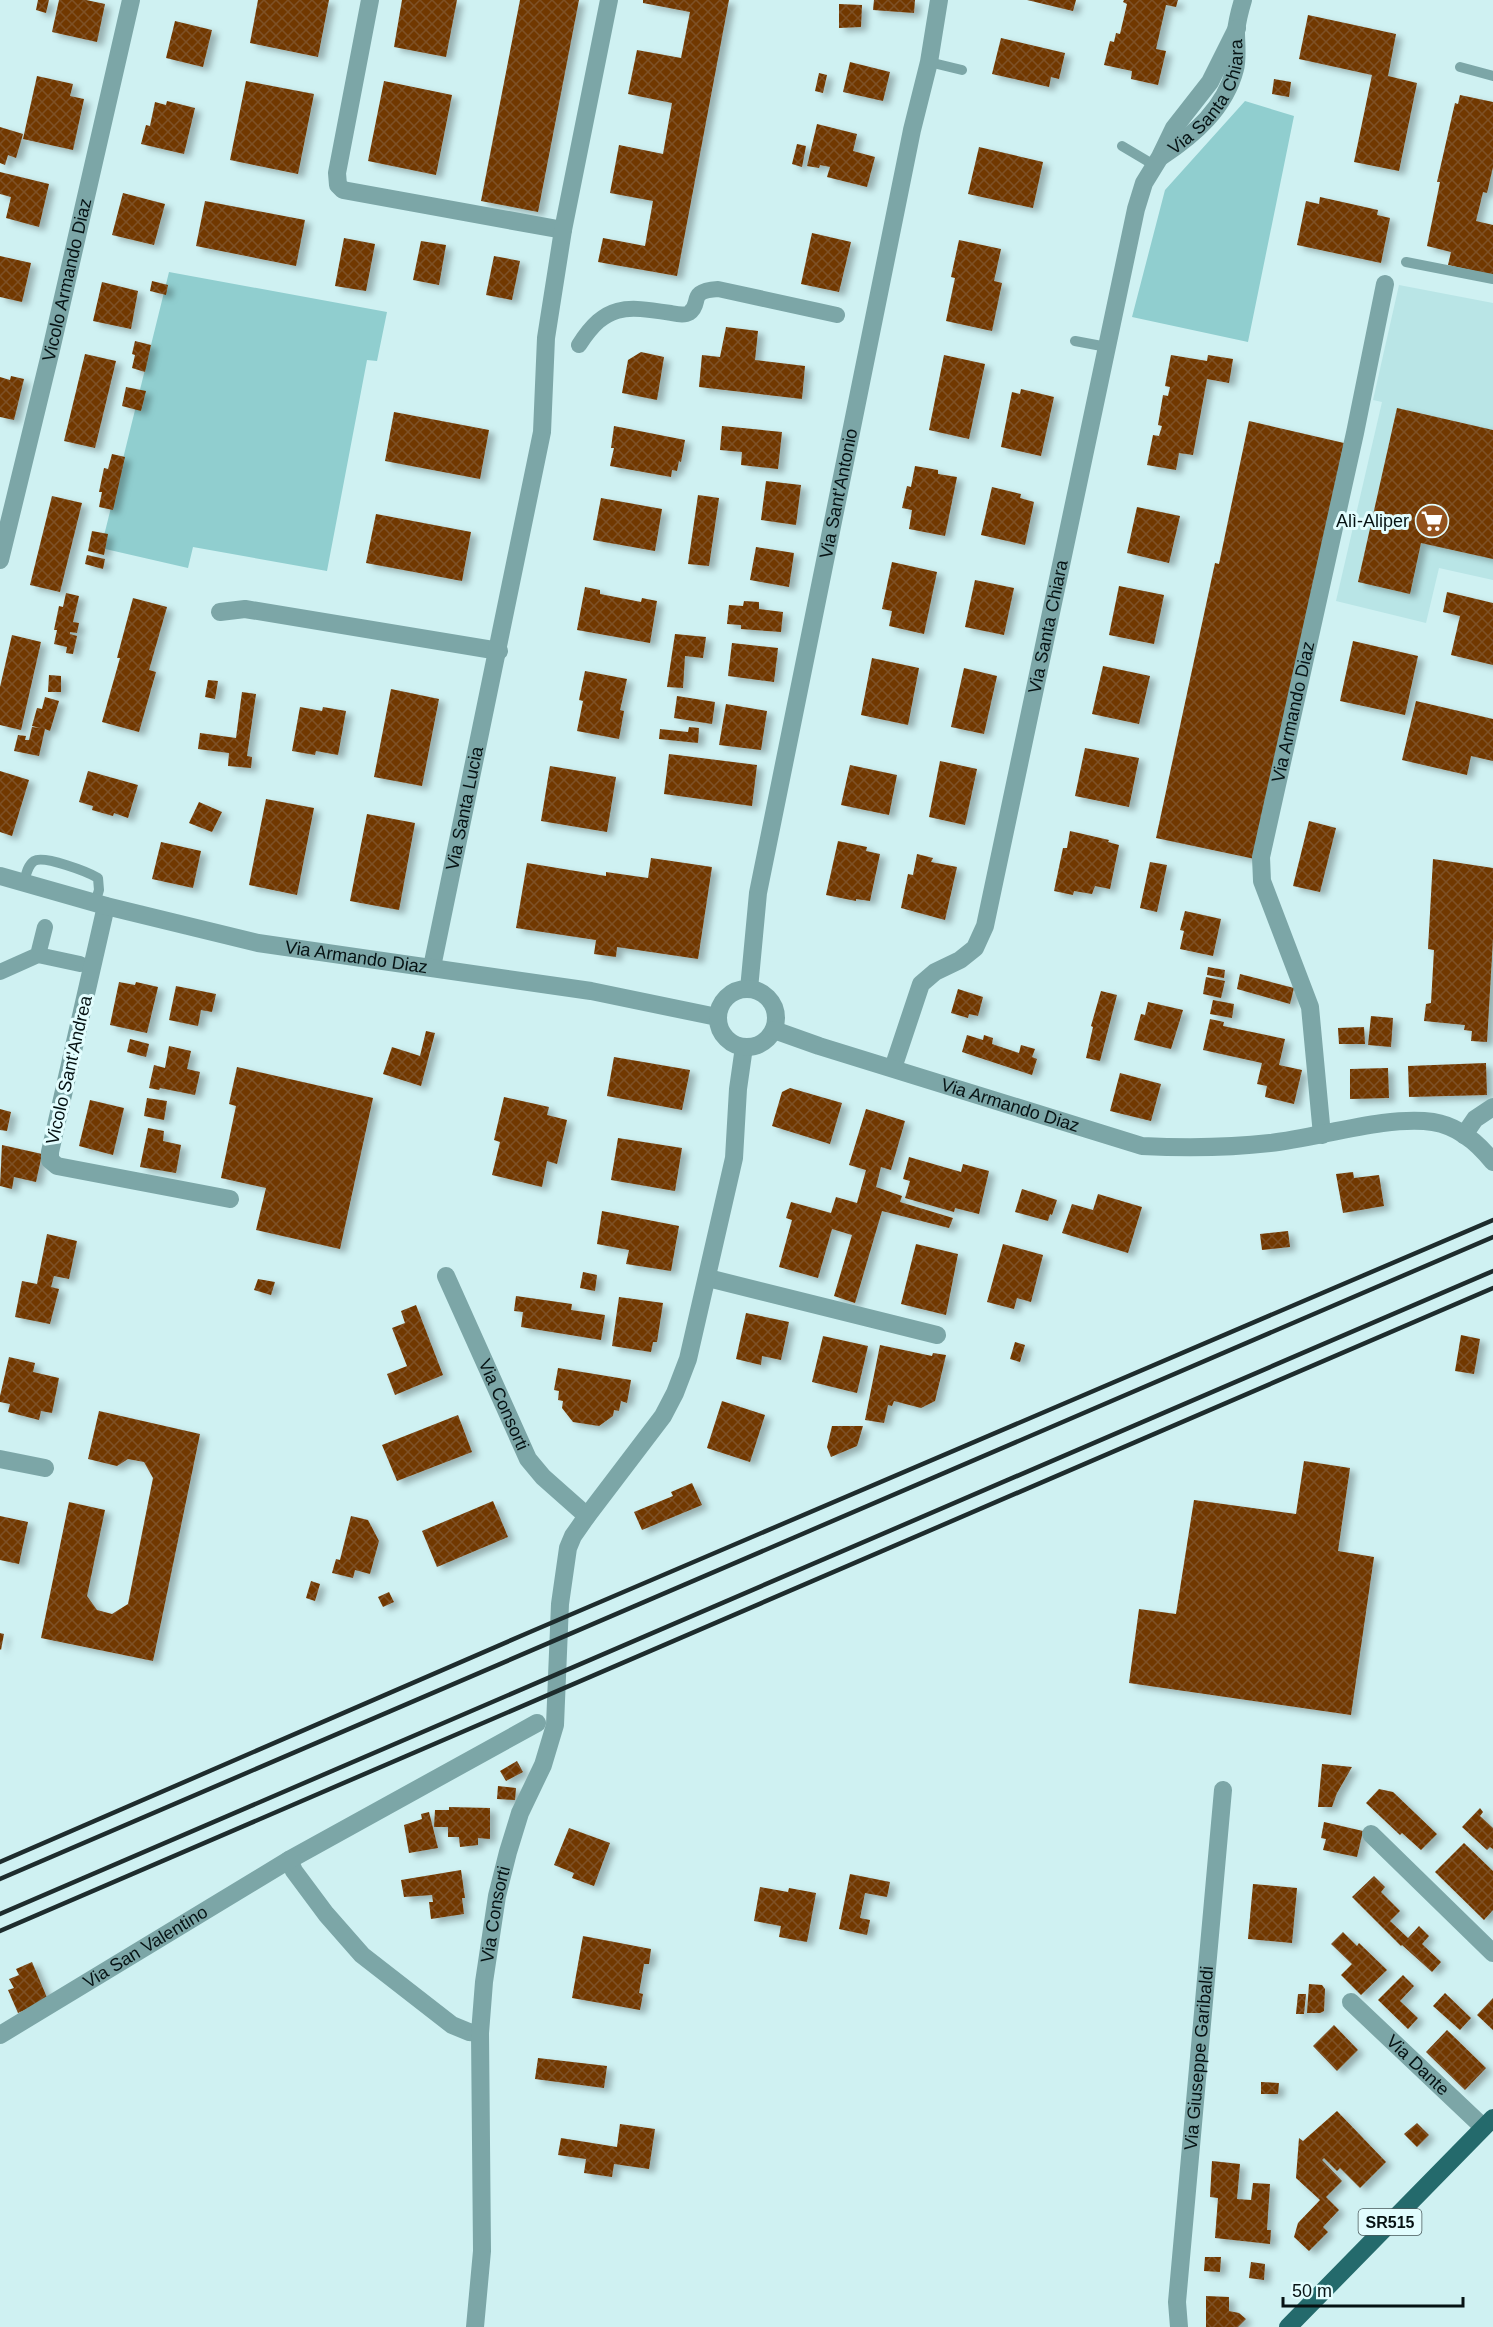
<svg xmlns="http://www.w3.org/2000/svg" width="1493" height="2327" font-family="Arial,sans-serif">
  <defs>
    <pattern id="building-cross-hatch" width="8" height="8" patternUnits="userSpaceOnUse" patternTransform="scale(1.5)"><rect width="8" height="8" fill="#713700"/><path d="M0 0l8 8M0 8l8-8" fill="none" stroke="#7e5125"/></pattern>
    <filter id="shadow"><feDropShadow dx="6" dy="4" stdDeviation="3" flood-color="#0004"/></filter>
  </defs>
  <rect width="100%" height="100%" fill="#cff1f2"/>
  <!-- built -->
  <path fill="#b9e5e6" d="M1399 285 1493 303V580L1439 568 1426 623 1336 601 1382 402 1373 400Z"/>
  <!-- green -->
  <path fill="#90cecf" d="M1245 101 1294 116 1248 342 1132 317 1165 190Z
    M169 272 387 312 377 361 367 360 327 571 193 547 188 568 101 548Z"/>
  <!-- building -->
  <path fill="url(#building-cross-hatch)" filter="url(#shadow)" d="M38 0H49L46 13 36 10Z
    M59 0H86L105 4 97 42 52 32Z
    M258 0H329L318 57 250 43Z
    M402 0H457L446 57 394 47Z
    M520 0H579L538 212 481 201Z
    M643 0H729L677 276 598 262 603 238 645 246 653 201 610 193 619 145 663 154 672 103 628 94 637 50 681 58 690 12 643 3Z
    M874 0H915L914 13 873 10Z
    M1027 0H1076L1073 11Z
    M1124 0H1178L1176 7 1166 5 1156 49 1166 51 1158 85 1131 79 1132 71 1104 65 1110 41 1114 42 1116 33 1120 34 1127 4 1123 2Z
    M839 4 862 5 861 27 839 28Z
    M1308 15 1396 34 1388 76 1417 83 1399 171 1354 162 1372 75 1299 59Z
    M175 21 212 30 203 67 166 58Z
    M1001 38 1065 53 1059 79 1051 77 1049 87 992 74Z
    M850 62 890 72 883 101 843 92Z
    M819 73 827 75 823 93 815 91Z
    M37 76 73 84 70 96 84 99 73 150 23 139Z
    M1274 79 1291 82 1289 97 1272 94Z
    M246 81 314 94 298 174 230 160Z
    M384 81 452 95 436 175 368 161Z
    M1460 95 1493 102V167L1487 193 1483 192 1476 221 1493 225V275L1448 265 1451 252 1427 246 1440 182H1437L1455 103 1458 104Z
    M167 101 195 108 184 154 141 144 146 125 150 126 155 102 166 105Z
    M817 124 857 134 853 151 875 157 867 187 827 177 830 167 820 165 819 168 807 166Z
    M0 127 23 134 16 158 8 155 5 165 0 163Z
    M797 144 806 146 802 167 792 164Z
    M979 147 1043 162 1033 208 968 194Z
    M0 172 49 184 39 227 6 218 11 197 0 194Z
    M123 193 165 204 154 245 112 235Z
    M1320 197 1378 210 1377 215 1390 218 1381 263 1297 245 1306 201 1319 204Z
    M205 201 305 220 296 266 196 246Z
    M812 233 851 242 839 292 801 284Z
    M344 238 375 244 366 291 335 286Z
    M959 240 1001 249 994 281 1002 283 992 331 946 321 955 278 951 277Z
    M421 241 446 245 439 285 413 280Z
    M0 256 31 263 22 302 0 297Z
    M494 256 520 261 512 300 486 295Z
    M152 281 168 285 166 295 150 291Z
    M102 282 138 291 131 329 93 321Z
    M726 327 758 331 755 360 805 366 802 399 699 387 702 355 720 357Z
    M135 341 151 345 145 372 132 368 135 355 132 354Z
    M641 352 664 357 657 400 622 393 628 360Z
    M85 354 116 361 95 448 64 441Z
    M944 355 985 364 969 439 929 430Z
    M1171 355 1207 361 1208 355 1233 359 1229 383 1207 379 1193 455 1179 453 1176 470 1147 465 1153 435 1159 436 1162 426 1158 425 1163 395 1168 396 1170 387 1165 386Z
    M11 376 24 379 14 420 0 417V377L10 380Z
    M126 387 146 391 141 411 122 406Z
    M1021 389 1054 397 1041 456 1001 447 1012 392 1020 394Z
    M1397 408 1493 430V559L1421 543 1410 594 1358 582Z
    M394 412 489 430 480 479 385 461Z
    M1249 421 1344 443 1255 859 1156 838 1215 563 1219 564Z
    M614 426 685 440 681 462 679 461 677 471 672 470 671 477 610 466 614 448H611Z
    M722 426 782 432 778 469 741 465 742 452 720 450Z
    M112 454 125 457 113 510 99 507 102 492H99L104 468 108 469Z
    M915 466 938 470V474L957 477 945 536 909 529 912 510 902 508 907 486 911 487Z
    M766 481 801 485 796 525 761 520Z
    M992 487 1021 494 1020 498 1034 502 1025 545 981 535Z
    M698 495 719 498 709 566 688 564Z
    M52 496 82 503 60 592 30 585Z
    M601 498 662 509 655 551 593 540Z
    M1137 507 1180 516 1169 563 1127 553Z
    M376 514 471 532 462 581 366 563Z
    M92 531 108 534 104 555 88 551Z
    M756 547 794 553 789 587 750 580Z
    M87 555 105 559 103 569 85 564Z
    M892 562 937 572 924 634 889 626 892 611 882 609Z
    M975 580 1014 588 1004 635 965 627Z
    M1119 586 1164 595 1154 644 1109 635Z
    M585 587 600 590V594L641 602 642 598 657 601 650 643 577 630Z
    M1447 592 1493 603V665L1451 655 1460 616 1443 612Z
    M66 593 79 596 73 622 79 623 77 633 70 632V634L77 636 73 654 66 653 67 647 54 644 57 630H54L59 606 63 607Z
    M133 598 167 607 149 670 156 672 139 732 102 722 120 658H117Z
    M744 601 759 602V609L783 612 781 632 741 629V625L727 624 729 605 743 606Z
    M675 634 706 637 703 658 685 656 683 688 667 687Z
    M12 635 41 642 21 730 0 725V687Z
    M1353 641 1418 656 1405 715 1340 701Z
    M732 643 778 648 774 682 728 676Z
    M872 658 919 668 908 725 861 715Z
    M1103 666 1150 676 1139 724 1092 714Z
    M964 668 997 676 984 734 951 727Z
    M585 671 627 679 620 710 624 711 619 739 577 731 583 701 579 700Z
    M49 675 61 676V692H48Z
    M208 680 218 681 215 699 205 697Z
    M391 689 439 699 422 786 374 777Z
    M242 692 256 694 247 756 252 757 251 768 228 766 229 753 198 749 200 733 236 738Z
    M677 696 715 702 712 724 674 718Z
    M45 697 59 701 50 731 45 729 39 756 14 751 18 735 26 736 25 740H29L32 727 40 728 32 726 37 708 42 709Z
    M1416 701 1493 719V761L1471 756 1467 775 1402 760Z
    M726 704 767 711 761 750 719 745Z
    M300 707 322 711 323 707 346 711 338 755 316 751 315 755 292 751Z
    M689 727 699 728 698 743 659 739 660 729 688 732Z
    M1085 748 1139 758 1129 807 1075 796Z
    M669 754 757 765 752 806 664 794Z
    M940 761 977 769 965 825 929 817Z
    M850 765 897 775 889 815 841 805Z
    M550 766 616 777 607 832 541 821Z
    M0 771 29 780 12 836 0 832Z
    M88 771 138 785 128 818 114 813 113 816 92 810 93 806 79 802Z
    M266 799 314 808 297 895 249 885Z
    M199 802 222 812 212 832 189 823Z
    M367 814 415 823 399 910 350 901Z
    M1309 821 1336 828 1320 892 1293 886Z
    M1070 831 1109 840 1108 842 1119 845 1110 889 1095 886 1092 894 1074 891 1073 895 1054 891 1063 848H1067Z
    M838 841 867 847 866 851 880 854 870 901 856 899V901L826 895Z
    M161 842 201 851 193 888 152 879Z
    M917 854 933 858 931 862 957 867 945 920 901 908 908 874 913 875Z
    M651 858 712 867 698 959 617 947 616 957 594 954 596 940 516 928 527 863 606 876V872L648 878Z
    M1433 859 1493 868V939L1487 1042 1471 1041 1472 1031 1464 1030 1465 1025 1424 1021 1426 1004 1431 1003 1434 950 1428 949Z
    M1150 862 1167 865 1157 912 1140 908Z
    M1185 911 1221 919 1213 956 1180 949 1184 931 1180 930Z
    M1208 967 1225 970 1224 978 1207 975Z
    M1240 974 1294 988 1290 1004 1237 989Z
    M1206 977 1225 981 1221 998 1203 994Z
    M119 982 135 985 136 982 158 987 147 1033 110 1025Z
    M176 986 216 994 212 1012 201 1010 198 1026 169 1020Z
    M958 989 983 997 978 1016 969 1014 968 1018 951 1013Z
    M1101 991 1117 995 1100 1061 1086 1058 1093 1027 1091 1026Z
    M1213 1000 1234 1004 1232 1018 1210 1014Z
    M1148 1002 1183 1010 1171 1049 1134 1040 1141 1014 1145 1015Z
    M1371 1016 1393 1018 1391 1047 1368 1045Z
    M1210 1019 1224 1022 1223 1026 1285 1039 1279 1065 1302 1070 1294 1104 1265 1097 1267 1086 1257 1084 1262 1063 1203 1050Z
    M1364 1027 1365 1044H1339L1338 1028Z
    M426 1031 435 1033 421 1086 383 1074 392 1047 420 1056Z
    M967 1035 983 1040 984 1035 993 1038 992 1044 1019 1053 1021 1045 1035 1049 1032 1057 1037 1059 1032 1075 962 1052Z
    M130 1039 149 1044 146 1057 127 1052Z
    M169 1046 191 1051 187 1069 200 1072 195 1095 160 1088 159 1090 149 1088 154 1065 165 1068Z
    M614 1057 690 1070 682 1110 607 1096Z
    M1486 1063 1487 1095 1409 1097 1408 1066Z
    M237 1067 373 1098 340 1249 256 1230 266 1188 221 1178 236 1106 229 1104Z
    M1388 1068 1389 1098 1350 1099V1069Z
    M1120 1073 1161 1084 1151 1121 1110 1111Z
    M790 1088 842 1103 830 1144 772 1126 782 1092Z
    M504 1097 549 1107 547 1115 567 1120 557 1164 547 1161 542 1187 492 1175 500 1142 494 1140Z
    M147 1098 167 1101 164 1120 144 1116Z
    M90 1100 124 1108 113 1155 79 1146Z
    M0 1109 11 1112 7 1131 0 1130Z
    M866 1109 905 1121 891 1170 881 1167 876 1187 902 1196 900 1202 953 1218 949 1228 882 1211 855 1303 834 1296 852 1235 832 1229 818 1278 779 1267 792 1220 786 1218 791 1202 831 1213 836 1197 857 1203 866 1170 849 1165Z
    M148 1128 164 1131 163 1141 181 1145 176 1173 140 1167Z
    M618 1138 682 1148 675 1191 611 1180Z
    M2 1145 42 1154 36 1182 14 1177 12 1189 0 1186Z
    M909 1157 961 1172 963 1164 989 1171 979 1214 955 1208 954 1212 905 1198 910 1181 903 1179Z
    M1353 1172 1354 1178 1379 1175 1384 1206 1343 1213 1336 1174Z
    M1022 1189 1057 1200 1052 1215 1050 1214 1048 1221 1015 1212Z
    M1098 1194 1142 1207 1128 1253 1062 1233 1072 1204 1093 1210Z
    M602 1211 679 1226 671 1271 626 1264 629 1250 597 1244Z
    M1288 1231 1290 1247 1262 1250 1260 1234Z
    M47 1234 77 1241 69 1279 54 1276 51 1287 59 1289 50 1324 15 1317 22 1281 37 1284Z
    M916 1244 958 1254 946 1315 901 1304Z
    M1003 1244 1043 1255 1031 1302 1017 1298 1014 1309 987 1302Z
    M583 1272 597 1275 595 1291 580 1288Z
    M258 1279 275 1282 271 1295 254 1290Z
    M516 1296 572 1304 571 1310 605 1315 601 1340 521 1327 523 1312 514 1311Z
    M619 1297 663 1303 657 1342H653L651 1352 612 1346Z
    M416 1305 443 1375 395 1395 387 1374 407 1366 392 1328 405 1323 401 1311Z
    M746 1313 789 1322 781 1360 762 1356 761 1365 736 1359Z
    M1461 1335 1480 1339 1474 1374 1455 1371Z
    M823 1336 868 1346 857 1393 812 1382Z
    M1015 1342 1025 1345 1020 1362 1010 1359Z
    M880 1345 932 1356 933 1353 946 1355 935 1401 921 1408 894 1401 892 1406 888 1405 884 1423 865 1420Z
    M9 1357 35 1363 33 1372 59 1378 52 1413 41 1411 39 1420 8 1412 10 1404 0 1402V1396Z
    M558 1368 631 1380 627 1403 621 1401 619 1411 614 1410 613 1416 599 1426 573 1422 562 1408 563 1401 558 1400 559 1391 554 1390Z
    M722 1401 765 1415 750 1462 707 1448Z
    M99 1411 200 1434 153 1661 41 1638 69 1502 105 1510 87 1596 97 1610 112 1614 128 1604 153 1478 144 1462 128 1459 117 1466 88 1459Z
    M458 1415 472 1452 397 1481 382 1445Z
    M832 1426H863L857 1446 831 1457 827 1447Z
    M1304 1461 1350 1468 1338 1551 1374 1557 1351 1715 1129 1683 1139 1609 1176 1614 1194 1500 1296 1514Z
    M692 1483 702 1505 642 1530 634 1512 673 1496 671 1492Z
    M493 1501 508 1537 437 1567 422 1531Z
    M0 1516 28 1522 19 1564 0 1560Z
    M351 1516 368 1520 379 1541 370 1574 355 1570 353 1578 332 1573 336 1559 340 1560Z
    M311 1581 320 1584 315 1601 306 1598Z
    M389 1592 394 1602 383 1607 378 1597Z
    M0 1633 4 1634 1 1650 0 1649Z
    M517 1761 523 1772 506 1781 500 1771Z
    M1322 1764 1352 1767 1337 1793 1332 1807H1318Z
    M498 1786 516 1788 515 1800 497 1799Z
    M1379 1789 1393 1792 1437 1834 1421 1850 1402 1833 1400 1835 1366 1803Z
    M449 1807 490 1808V1839L478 1838V1845L460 1847 459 1837H448V1827H434L435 1810H449Z
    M1480 1808 1483 1812 1480 1816 1493 1828V1849L1490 1847 1487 1850 1462 1827Z
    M429 1812 438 1848 409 1853 404 1825 422 1819 421 1814Z
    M1324 1822 1363 1831 1357 1857 1323 1850 1326 1839 1321 1838Z
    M569 1828 610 1843 594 1886 572 1878 574 1873 554 1865Z
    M1464 1843 1493 1871V1910L1484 1920 1435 1872Z
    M461 1870 465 1898H462L464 1914 431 1919 429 1902H433L432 1895 404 1897 401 1880Z
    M850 1874 890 1882 887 1897 865 1893 860 1918 870 1920 867 1935 839 1929Z
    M1374 1876 1385 1887 1381 1892 1400 1911 1390 1921 1408 1938 1419 1926 1429 1936 1422 1944 1441 1962 1432 1972 1402 1945 1401 1946 1352 1897Z
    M1253 1884 1297 1888 1292 1943 1248 1939Z
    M760 1887 788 1892 789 1888 816 1893 807 1942 779 1937 781 1926 754 1921Z
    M1343 1932 1357 1946 1359 1943 1387 1970 1361 1995 1341 1975 1352 1964 1331 1944Z
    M583 1936 651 1949 649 1964H644L639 1993 643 1994 640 2010 572 1998Z
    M32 1962 48 2000 18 2013 8 1990 14 1988 9 1979 19 1975 16 1969Z
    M1403 1975 1414 1986 1400 2001 1418 2018 1408 2029 1378 2000Z
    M1309 1984 1322 1985 1325 1989 1324 2011 1320 2013H1307Z
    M1445 1993 1471 2018 1460 2030 1433 2006Z
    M1298 1994H1306L1304 2014H1296Z
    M1493 1998V2030L1477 2015Z
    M1334 2025 1358 2050 1337 2071 1313 2046Z
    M1447 2030 1486 2068 1465 2090 1426 2052Z
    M538 2058 607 2066 604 2088 535 2079Z
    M1261 2082 1279 2083 1278 2094H1261Z
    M1337 2111 1386 2162 1360 2188 1340 2168 1337 2171 1324 2158 1322 2160 1342 2181 1326 2197 1339 2210 1323 2227 1328 2232 1309 2251 1294 2237 1298 2223 1320 2200 1296 2178 1299 2138 1303 2141Z
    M1417 2123 1429 2135 1417 2147 1404 2134Z
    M620 2124 655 2129 649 2169 614 2164 612 2177 584 2173 586 2159 558 2155 561 2138 617 2147Z
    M1212 2161 1240 2164 1237 2199 1251 2200 1253 2183 1270 2184 1267 2230H1271L1270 2244 1215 2238 1218 2198 1210 2197Z
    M1205 2257H1221L1220 2272 1204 2271Z
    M1251 2262 1265 2264 1264 2280 1249 2278Z
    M1206 2296 1229 2297V2311L1239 2313 1246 2319 1238 2327H1206Z"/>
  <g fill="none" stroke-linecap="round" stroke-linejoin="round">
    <!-- service -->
    <path stroke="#7ca6a7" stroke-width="10" d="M929 62 962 70
      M1460 67 1493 76
      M1122 146 1154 165
      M1406 262 1493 279
      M1075 341 1107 347
      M24 883C26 875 27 866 34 861 44 855 88 872 98 878L99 890 95 903"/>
    <!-- pedestrian -->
    <path stroke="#7ca6a7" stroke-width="16" d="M579 345C606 303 625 306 671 313 676 314 684 316 689 313 703 304 686 291 718 289L837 315
      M38 955 80 964
      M0 972 38 955 45 927"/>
    <!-- minor -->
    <g stroke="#7ca6a7" stroke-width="18">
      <path d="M370 0 337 173 338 185 343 190 563 230"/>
      <path id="s1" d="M1162 156C1194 135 1225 108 1235 69 1238 58 1236 44 1236 32 1237 21 1240 10 1243 0"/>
      <path id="s2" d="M0 560 51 350 131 0"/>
      <path d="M220 612 245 609 499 651"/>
      <path d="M106 906 50 1152V1160L57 1166 230 1199"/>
      <path id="s3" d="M432 967 542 432 546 338 563 230 609 0"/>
      <path id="s4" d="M749 989 758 893 912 130 929 62 939 0"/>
      <path id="s5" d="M893 1068 921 984 935 972 960 960 975 948 985 926 1136 209 1144 183 1160 157 1174 128 1210 82 1237 28"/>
      <path id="s6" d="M1322 1135 1310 1007 1262 881 1261 857 1355 433 1385 284"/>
      <path d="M1464 1135 1475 1119 1493 1107"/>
      <path id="s7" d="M446 1276 528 1459 543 1477 587 1516"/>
      <path d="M708 1278 937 1335"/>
      <path d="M0 1459 45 1468"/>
      <path d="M1371 1834 1493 1953"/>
      <path d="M289 1860 294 1871 326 1914 362 1955 452 2025 469 2032 480 2033"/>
      <path id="s8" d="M1351 2002 1483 2127"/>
      <path id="s9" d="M0 2035 289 1860 537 1723"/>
      <path id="s10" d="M475 2327 482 2251 480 2033 484 1982 497 1896 508 1852 520 1813 543 1765 555 1725 560 1604 568 1548 573 1536 587 1516 663 1416 675 1393 688 1359 734 1158 738 1089 744 1047"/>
      <path id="s11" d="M1179 2327 1177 2302 1223 1790"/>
    </g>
    <!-- tertiary -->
    <g stroke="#7ca6a7" stroke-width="18">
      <path id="s12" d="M0 876 106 906 258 943 591 991 717 1017"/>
      <circle cx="747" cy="1018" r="29"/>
      <path id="s13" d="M774 1030 819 1046 1142 1146C1185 1148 1227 1148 1270 1143 1318 1138 1387 1115 1433 1122 1458 1126 1478 1143 1493 1162"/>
    </g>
    <!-- primary -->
    <path stroke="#246a6c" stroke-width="18" d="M1288 2327 1493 2118"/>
    <!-- rail -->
    <path stroke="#1e2c2d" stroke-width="4.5" d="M0 1862 530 1632 1493 1220
      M0 1879 1493 1237
      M0 1914 1493 1271
      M0 1931 1493 1288"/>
  </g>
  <!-- icons -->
  <defs>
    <symbol id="supermarket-disc" viewBox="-11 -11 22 22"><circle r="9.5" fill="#94531e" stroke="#e2fdfe"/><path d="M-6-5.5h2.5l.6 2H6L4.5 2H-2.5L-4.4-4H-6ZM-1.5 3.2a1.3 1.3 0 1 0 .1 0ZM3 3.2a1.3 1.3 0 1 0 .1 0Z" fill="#fff"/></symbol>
  </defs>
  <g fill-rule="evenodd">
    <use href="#supermarket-disc" x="1413" y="502" width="38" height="38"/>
  </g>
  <g text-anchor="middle" stroke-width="6" stroke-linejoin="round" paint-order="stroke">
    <!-- shield labels -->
    <rect fill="#e2fdfe" stroke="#48585a" stroke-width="1.5" x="1358.5" y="2209" width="63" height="26" rx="4.5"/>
    <g font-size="16" font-weight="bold" fill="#061213">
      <text x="1390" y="2228">SR515</text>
    </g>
    <!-- street labels -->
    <g font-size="18" fill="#061213" stroke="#e2fdfe">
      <text dy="6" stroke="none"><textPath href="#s1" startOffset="78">Via Santa Chiara</textPath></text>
      <text dy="6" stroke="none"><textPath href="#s2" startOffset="288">Vicolo Armando Diaz</textPath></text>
      <text dy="6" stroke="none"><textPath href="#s4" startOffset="504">Via Sant'Antonio</textPath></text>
      <text dy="6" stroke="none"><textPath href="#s5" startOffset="484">Via Santa Chiara</textPath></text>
      <text dy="6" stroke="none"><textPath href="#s6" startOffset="436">Via Armando Diaz</textPath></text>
      <text dy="6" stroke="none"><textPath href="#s3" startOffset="162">Via Santa Lucia</textPath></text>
      <text dy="6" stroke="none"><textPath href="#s12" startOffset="366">Via Armando Diaz</textPath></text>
      <text transform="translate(69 1070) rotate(-77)" y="6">Vicolo Sant'Andrea</text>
      <text dy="6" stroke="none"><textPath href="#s13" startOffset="248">Via Armando Diaz</textPath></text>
      <text dy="6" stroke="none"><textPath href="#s7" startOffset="141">Via Consorti</textPath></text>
      <text dy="6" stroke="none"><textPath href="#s10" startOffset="414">Via Consorti</textPath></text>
      <text dy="6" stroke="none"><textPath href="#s9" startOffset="170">Via San Valentino</textPath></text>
      <text dy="6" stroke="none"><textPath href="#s11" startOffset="270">Via Giuseppe Garibaldi</textPath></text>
      <text dy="6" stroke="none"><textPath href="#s8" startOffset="92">Via Dante</textPath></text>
    </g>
    <!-- poi labels -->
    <g font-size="18" fill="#061213" stroke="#e2fdfe" text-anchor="end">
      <text x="1409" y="527">Alì-Aliper</text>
    </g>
  </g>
  <!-- scale -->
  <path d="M1283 2297v9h180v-9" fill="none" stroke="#061213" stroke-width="3"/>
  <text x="1292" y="2297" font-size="18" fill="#061213" stroke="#e2fdfe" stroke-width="4.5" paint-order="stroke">50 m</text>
</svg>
